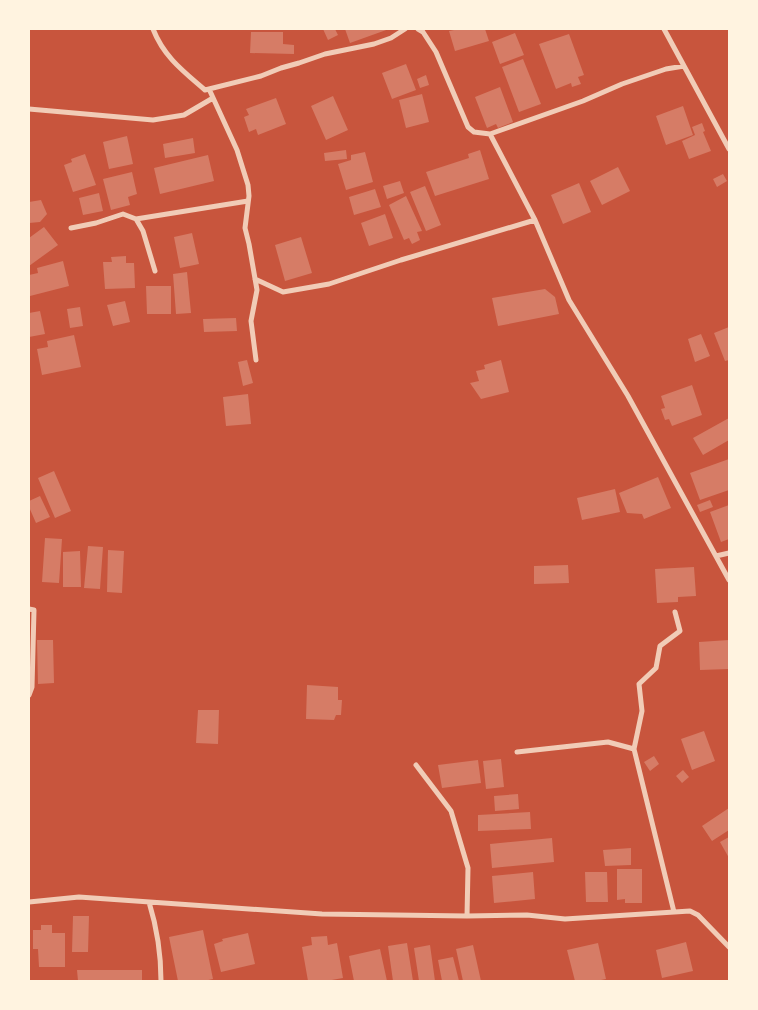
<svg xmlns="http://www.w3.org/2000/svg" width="758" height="1010" font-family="'Work Sans',sans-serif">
  <rect width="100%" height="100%" fill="#c8553d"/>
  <!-- building -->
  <path fill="#d67c66" d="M323 29H335L338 35 328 40Z
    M345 29H389L350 43Z
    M459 29H485L489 41 455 51 449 31Z
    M251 32H283V44L294 45V54L250 53Z
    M515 33 524 55 500 64 492 42Z
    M569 34 584 75 578 77 581 84 572 87 571 83 556 89 539 44Z
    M523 59 541 104 519 112 502 67Z
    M406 64 416 90 392 99 382 73Z
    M426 75 429 85 420 88 417 79Z
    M500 87 513 122 498 128 496 124 487 128 475 97Z
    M422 94 429 122 406 128 399 100Z
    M333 96 348 130 326 140 311 106Z
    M276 98 286 124 258 135 256 129 249 132 244 117 249 115 246 109Z
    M683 106 693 135 666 145 656 116Z
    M702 123 705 131 703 132 711 151 689 159 682 141 695 135 692 127Z
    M127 136 133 164 109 169 103 142Z
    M193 138 195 153 165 158 163 144Z
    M346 150 347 159 325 161 324 153Z
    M480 150 489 179 435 196 426 172 469 158 468 154Z
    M365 152 373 182 346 190 338 164 351 160V155Z
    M85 154 96 185 73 192 64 165 72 162 71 159Z
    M208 155 214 181 160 194 154 168Z
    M618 167 630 191 602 205 590 181Z
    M132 172 137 194 128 197 130 205 111 210 103 179Z
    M723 174 727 181 717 187 713 179Z
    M400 181 404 193 387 199 383 186Z
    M579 183 591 212 563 224 551 195Z
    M425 186 441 225 426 231 410 192Z
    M375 189 381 207 354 215 349 197Z
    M99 193 103 211 83 215 79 198Z
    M406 196 422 231 417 232 420 240 412 244 409 238 404 240 389 205Z
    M41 200 47 214 40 222 29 223V202Z
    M385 214 393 238 369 246 361 223Z
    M44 227 58 245 29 266V238Z
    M192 233 199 264 180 268 174 237Z
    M301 237 312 273 285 281 275 245Z
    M126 256V263H134L135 288 105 289 103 262H112L111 257Z
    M63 261 69 286 30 296 29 275 38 273 37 268Z
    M187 272 191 313 176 314 173 274Z
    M146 286H171V314H147Z
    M545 289 555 297 559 314 498 326 492 298Z
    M125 301 130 322 113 326 107 305Z
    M80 307 83 326 70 328 67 309Z
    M40 311 45 334 29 337V313Z
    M236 318 237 331 204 332 203 319Z
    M729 327V360L725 361 714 333Z
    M701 334 710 356 695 362 688 339Z
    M74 335 81 367 42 375 37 349 48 347 47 341Z
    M247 360 253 383 243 386 238 362Z
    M501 360 509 392 481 399 470 383 479 381 476 371 485 369 484 365Z
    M692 385 702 415 672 426 669 419 665 420 661 409 665 408 661 396Z
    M248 394 251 424 226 426 223 397Z
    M729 418V440L703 455 693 438Z
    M729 459V490L700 500 690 473Z
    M54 471 71 511 55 518 38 478Z
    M658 477 671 508 644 519 642 514 627 513 619 493Z
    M615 489 620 512 582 520 577 498Z
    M40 496 50 517 36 523 29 507V501Z
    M710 500 713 507 700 512 697 505Z
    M729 505V539L721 542 710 512Z
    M45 538 62 539 59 583 42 582Z
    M88 546 103 547 100 589 84 588Z
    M108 550 124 551 122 593 107 592Z
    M80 551 81 587H63V552Z
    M568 565 569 583 534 584V566Z
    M694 567 696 596 678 597V602L657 603 655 569Z
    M37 640H53L54 683 38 684Z
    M729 640V669L700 670 699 642Z
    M307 685 338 687V700H342L341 715H336L334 720 306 719Z
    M198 710H219L218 744 196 743Z
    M704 731 715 761 692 770 681 739Z
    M654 756 659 764 650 771 644 762Z
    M501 759 504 787 486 789 483 761Z
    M478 760 481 783 442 788 438 765Z
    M683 770 689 777 682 783 676 776Z
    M518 794 519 809 495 811 494 796Z
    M729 808V830L712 841 702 826Z
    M530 812 531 829 478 831V815Z
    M729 837V858L720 842Z
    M552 838 554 862 492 868 490 844Z
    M631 848V865L605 866 603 850Z
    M617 869H642V903H625V899L617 900Z
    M533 872 535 899 494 903 492 876Z
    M585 872H607L608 902H586Z
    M73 916H89L88 952H72Z
    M41 925H52V933H65V967H39L38 949H33V930H41Z
    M203 930 213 979 204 981H178L169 937Z
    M248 933 255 964 221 972 214 944 223 941 222 939Z
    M327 936 328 945 337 943 343 978 326 981H308L302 947 312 945 311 937Z
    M686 942 693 971 662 978 656 950Z
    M407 943 413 981H393L388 946Z
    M598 943 606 979 596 981H575L567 950Z
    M430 945 435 981H419L414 948Z
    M473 945 481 981H463L456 949Z
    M380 949 387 981H354L349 956Z
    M453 957 459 981H442L438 960Z
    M77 970H142V981H78Z"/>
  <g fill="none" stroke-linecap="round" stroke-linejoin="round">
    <!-- minor -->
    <path stroke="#f1ccb7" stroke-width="5" d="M153 29C164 57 183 71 205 90L261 76 281 68 299 63 325 54 374 44 391 38 405 29
      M418 29 423 32 436 52 468 127 474 132 490 134 583 101 622 84 666 69 684 66
      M664 29 729 149
      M209 89 237 150 248 185 249 196 245 228 249 244 257 290 251 321 256 360
      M29 109 153 120 184 115 213 98
      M490 134 535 220 569 300 628 396 729 580
      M136 219 248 201
      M71 228 96 223 123 214 136 219 143 231 155 271
      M255 279 283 292 329 284 401 260 535 220
      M716 556 729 553
      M29 609 34 610 32 687 29 695
      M634 749 642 711 639 684 656 668 660 646 680 631 675 612
      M517 752 608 742 634 749 674 912
      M416 765 451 811 468 868 467 916 527 915 565 919 690 911 698 915 729 947
      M29 902 79 897 322 914 467 916
      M149 902C157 928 161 954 161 981"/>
  </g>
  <!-- border -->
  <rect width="758" height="1010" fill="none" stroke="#fff3e0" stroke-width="60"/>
</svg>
